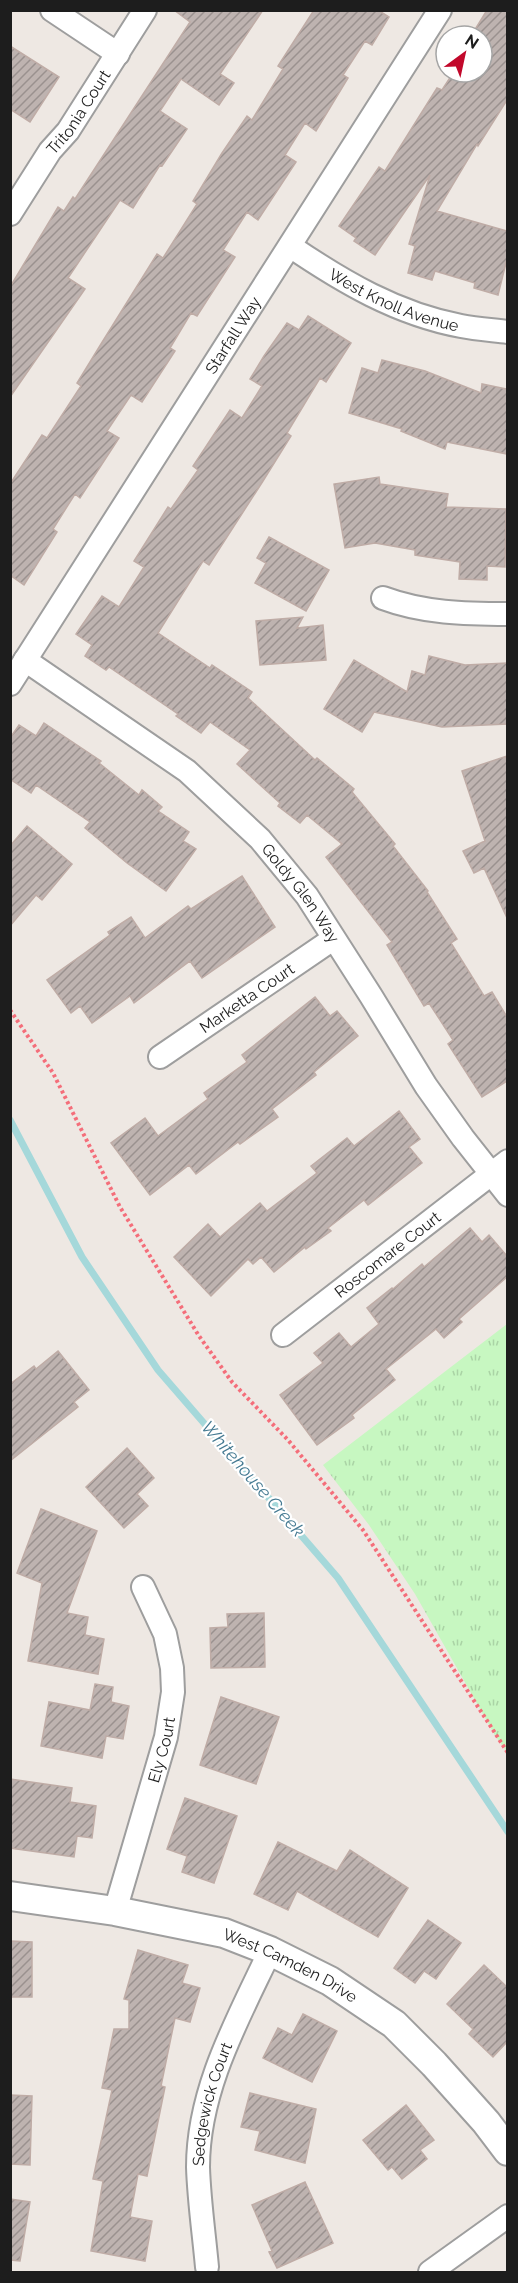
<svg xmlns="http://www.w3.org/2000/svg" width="518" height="2283" font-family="Raleway,sans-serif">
  <defs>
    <pattern id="park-tufts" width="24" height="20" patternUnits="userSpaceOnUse" patternTransform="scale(1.5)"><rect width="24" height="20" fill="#c7f7c1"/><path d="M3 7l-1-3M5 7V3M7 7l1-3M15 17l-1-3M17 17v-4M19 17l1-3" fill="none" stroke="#aad3a5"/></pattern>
    <pattern id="building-hatch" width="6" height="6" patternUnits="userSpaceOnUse" patternTransform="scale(1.5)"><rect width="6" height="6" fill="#beb3b0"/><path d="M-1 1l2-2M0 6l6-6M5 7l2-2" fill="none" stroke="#9a918f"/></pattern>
  </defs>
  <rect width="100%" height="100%" fill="#eee8e3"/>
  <!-- park -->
  <path fill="url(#park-tufts)" d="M507 1324V1752L496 1737 415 1594 369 1525 323 1465Z"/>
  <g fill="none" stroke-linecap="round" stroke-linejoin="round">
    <!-- stream -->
    <path stroke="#a5d8da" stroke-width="7" d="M10 1120 82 1257 158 1370 338 1578 508 1832"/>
  </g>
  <!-- building -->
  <path fill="url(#building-hatch)" stroke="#bfaca6" stroke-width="1.5" d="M174 10H263L220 74 234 83 219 105 181 79 160 111 187 129 162 166 160 165 133 208 120 200 68 278 85 289 10 397V287L58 207 64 211 73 197 75 199 190 22Z
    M314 10H378L389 17 372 45 365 41 343 75 348 78 316 131 305 123 285 155 296 162 258 220 247 212 223 250 235 257 197 316 191 313 170 348 175 351 142 402 131 395 107 431 119 438 80 498 75 494 53 529 57 532 24 585 10 575V484L42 435 47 438 81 386 77 383 101 344 157 254 163 258 197 204 193 201 222 153 247 116 252 120 283 69 278 66Z
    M487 10H507V100L478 146 477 144 437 211 507 231V259L498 295 474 288 475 283 435 271 432 280 408 273 415 246 409 244 430 175 375 255 354 241 356 238 339 226 379 167 385 171 437 88 442 90 453 73 464 80 469 72H482V36H471Z
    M10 46 59 77 30 122 10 109Z
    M308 316 351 343 326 382 320 378 287 433 291 436 263 481 209 565 203 561 158 633 210 668 212 665 252 692 248 698 315 760 317 758 354 789 352 792 395 844 393 846 428 891 427 892 457 939 451 943 484 996 492 992 507 1017V1081L482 1097 448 1044 453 1040 429 1003 424 1006 387 945 392 942 326 857 342 844 307 815 300 823 278 806 280 803 237 764 250 750 210 722 201 733 176 716 178 714 109 667 106 670 85 656 92 645 76 634 102 596 119 607 144 567 134 561 168 507 171 509 198 470 193 466 230 410 242 418 262 386 250 379 264 356 287 323 299 330Z
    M382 360 425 371 481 393 482 384 507 389V454L447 442 445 449 401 431 402 429 349 413 362 368 378 373Z
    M379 477 380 484 448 494 446 507 506 509 505 567 487 566V580L459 579 460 562 415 555V550L375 543 345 548 334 484Z
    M269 537 329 570 306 611 255 583 266 563 257 558Z
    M303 617 297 628 323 625 326 660 260 665 256 621Z
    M429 656 465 665 507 663V724L442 727 374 712 362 732 324 709 354 660 407 692 412 671 425 675Z
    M44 723 101 761 99 763 139 795 142 790 162 807 158 811 189 832 183 841 196 849 166 891 127 863 85 828 90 822 36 785 31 793 10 779V738L19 725 36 736Z
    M507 756V918L484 868 474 873 463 851 485 841 462 771Z
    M27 826 72 864 42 900 36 895 10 926V846Z
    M242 876 275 927 202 978 190 961 134 1003 130 996 92 1023 80 1006 71 1013 47 980 110 935 108 932 131 917 145 938 188 906 191 909Z
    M315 997 330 1016 337 1011 358 1036 314 1072 316 1075 272 1109 278 1117 240 1144 238 1142 196 1174 189 1165 150 1195 111 1143 145 1118 158 1136 208 1099 204 1093 247 1062 242 1055Z
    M399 1111 420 1139 409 1147 422 1163 368 1205 364 1200 328 1228 331 1231 306 1249 305 1247 274 1272 261 1257 253 1264 248 1259 211 1296 174 1257 208 1224 220 1237 260 1203 267 1211 317 1173 311 1166 347 1138 354 1146Z
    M470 1228 482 1242 489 1235 507 1256V1277L459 1319 462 1322 444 1338 436 1329 386 1369 395 1380 352 1415 354 1418 317 1445 280 1395 323 1363 314 1353 339 1333 351 1347 379 1324 367 1308 392 1288 393 1289 422 1264 424 1267Z
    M58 1351 89 1390 74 1402 78 1407 10 1461V1384L34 1366 36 1369Z
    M127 1448 154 1478 137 1494 148 1506 124 1528 86 1487Z
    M41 1509 97 1531 67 1613 88 1617 85 1635 104 1639 98 1674 28 1661 42 1583 17 1573Z
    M264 1613 265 1667 211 1668 210 1628 228 1627 227 1614Z
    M95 1684 113 1687 111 1702 129 1706 123 1739 106 1736 102 1758 41 1746 49 1702 90 1710Z
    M221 1697 279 1717 256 1784 200 1765Z
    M10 1779 72 1788 70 1802 96 1806 92 1838 77 1836 74 1857 10 1848Z
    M185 1798 237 1816 214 1883 182 1872 187 1856 167 1849Z
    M278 1842 337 1871 350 1850 408 1888 378 1937 297 1891 288 1910 254 1894Z
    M428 1920 461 1943 436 1979 424 1971 415 1983 394 1968Z
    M10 1941 32 1942V1997H10Z
    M138 1950 188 1965 182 1983 200 1988 190 2022 175 2018 161 2086 165 2087 147 2176 138 2174 130 2217 152 2221 145 2261 91 2251 103 2181 93 2179 112 2090 102 2088 114 2029H129V2000L124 1999Z
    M484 1965 507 1987V2042L493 2057 469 2034 473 2029 447 2004Z
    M303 2014 337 2031 312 2082 263 2058 278 2028 292 2035Z
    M250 2093 316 2109 305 2163 255 2150 260 2131 241 2127Z
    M10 2095 32 2096 30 2165 10 2164Z
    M406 2105 434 2140 420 2150 427 2159 402 2179 392 2167 388 2170 363 2140Z
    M305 2182 333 2243 277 2268 269 2252 272 2251 252 2205Z
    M10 2199 30 2202 20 2261 10 2260Z"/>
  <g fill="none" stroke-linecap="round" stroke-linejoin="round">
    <defs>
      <g id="minor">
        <path d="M52 10 118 54"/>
        <path id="s1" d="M10 214 50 151 68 131 145 10"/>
        <path id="s2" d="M290 246C343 282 397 314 461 326 476 329 492 330 508 332"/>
        <path d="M383 598C423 613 465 614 508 614"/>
        <path id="s3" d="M25 660 187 771 260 839 307 896 371 996 426 1086 463 1138 508 1195"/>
        <path id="s4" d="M10 684 440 10"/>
        <path id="s5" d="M160 1057 333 939"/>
        <path id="s6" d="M283 1335 508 1161"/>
        <path id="s7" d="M115 1911 166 1737 173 1692 172 1668 165 1634 143 1587"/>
        <path id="s8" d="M207 2267C204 2234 199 2200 198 2167 198 2089 238 2019 270 1951"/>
        <path d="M430 2272 508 2216"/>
      </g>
      <g id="tertiary">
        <path id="s9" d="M10 1896 115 1911 224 1933 270 1951 330 1981 394 2024 434 2064 486 2122 508 2151"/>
      </g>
    </defs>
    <!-- minor casing -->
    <use href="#minor" stroke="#9e9e9e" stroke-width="26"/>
    <!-- tertiary casing -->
    <use href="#tertiary" stroke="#9e9e9e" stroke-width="32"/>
    <!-- path -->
    <path stroke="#f46e7a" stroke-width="4" stroke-dasharray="3 3" stroke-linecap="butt" d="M10 1010 53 1073 120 1207 199 1336 232 1382 288 1440 363 1530 508 1753"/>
    <!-- minor -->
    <use href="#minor" stroke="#fff" stroke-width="22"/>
    <!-- tertiary -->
    <use href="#tertiary" stroke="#fff" stroke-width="28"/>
  </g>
  <g text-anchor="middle" stroke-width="4.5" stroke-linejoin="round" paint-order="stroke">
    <!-- street labels -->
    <g font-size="16" fill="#1d1d1d" stroke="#fff">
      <text dy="6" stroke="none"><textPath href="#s1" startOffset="123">Tritonia Court</textPath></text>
      <text dy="6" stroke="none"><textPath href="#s2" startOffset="118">West Knoll Avenue</textPath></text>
      <text dy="6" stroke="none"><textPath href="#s4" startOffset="414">Starfall Way</textPath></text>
      <text dy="6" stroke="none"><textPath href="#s3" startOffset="364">Goldy Glen Way</textPath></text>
      <text dy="6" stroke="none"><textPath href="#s5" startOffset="105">Marketta Court</textPath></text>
      <text dy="6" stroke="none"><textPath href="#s6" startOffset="132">Roscomare Court</textPath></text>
      <text dy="6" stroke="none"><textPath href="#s7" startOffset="168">Ely Court</textPath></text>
      <text dy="6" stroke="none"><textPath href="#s9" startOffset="291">West Camden Drive</textPath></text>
      <text dy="6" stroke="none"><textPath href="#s8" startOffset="165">Sedgewick Court</textPath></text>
    </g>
    <!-- water labels -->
    <g font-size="18" font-style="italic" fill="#457a92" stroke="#fff">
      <text transform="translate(253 1479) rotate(49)" y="6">Whitehouse Creek</text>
    </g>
  </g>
  <!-- border -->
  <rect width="518" height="2283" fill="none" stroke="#1d1d1d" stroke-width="24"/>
  <!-- north arrow -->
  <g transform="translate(464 54) rotate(33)"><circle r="28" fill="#ffffff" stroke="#a5a5a5" stroke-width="1.5"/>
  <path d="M0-4.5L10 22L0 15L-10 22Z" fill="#c2082b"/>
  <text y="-9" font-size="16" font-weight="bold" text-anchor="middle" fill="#1d1d1d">N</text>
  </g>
</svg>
